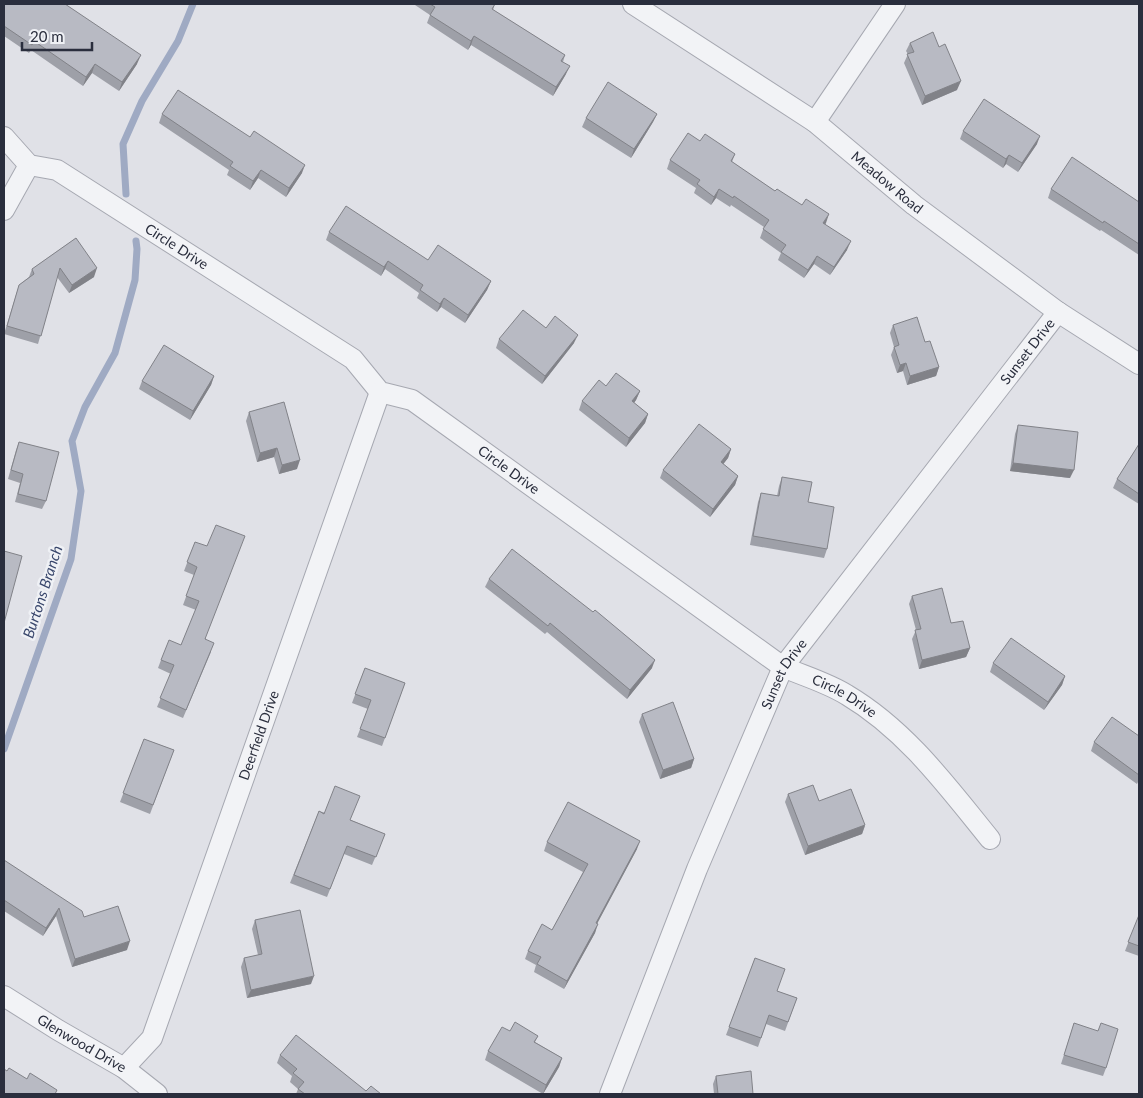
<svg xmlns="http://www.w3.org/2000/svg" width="1143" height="1098" font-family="Lato,sans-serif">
  <rect width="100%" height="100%" fill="#e0e1e7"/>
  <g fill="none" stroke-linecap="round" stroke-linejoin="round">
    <!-- stream -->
    <path stroke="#9faac3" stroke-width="7" d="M126 194 123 144 142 101 178 41 193 4
      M4 749 71 559 81 491 72 441 85 407 115 353 135 280 137 249 136 241"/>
    <defs>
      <g id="minor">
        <path id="s1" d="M633 4 815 122 914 205 1058 312 1139 364"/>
        <path d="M815 122 895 4"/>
        <path id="s2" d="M4 137 29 165 57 170 353 359 380 392 412 400 783 667C804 676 828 683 847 695 906 730 947 786 990 839"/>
        <path d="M4 210 29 165"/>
        <path id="s3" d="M4 996 58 1030 124 1068 157 1094"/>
        <path id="s4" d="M124 1068 152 1038 380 392"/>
        <path id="s5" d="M610 1094 697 869 783 667 1058 312"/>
      </g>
    </defs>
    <!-- minor casing -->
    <use href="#minor" stroke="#a6a8b1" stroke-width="22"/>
    <!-- minor -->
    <use href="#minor" stroke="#f2f3f6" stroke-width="20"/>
  </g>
  <!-- wall -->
  <path fill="#9ea0a8" d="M4 4 137 64 119 91 92 73 83 86 31 50 29 53 4 36Z
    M416 4H495L493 10 565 55 563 62 566 74 553 96 471 45 468 50 427 23 430 15 415 5Z
    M910 43 939 47 957 90 922 105 904 63 908 54 906 51Z
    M162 114 302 173 286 197 258 178 250 190 227 175 229 170 159 123Z
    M657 114 653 122 631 158 582 127 586 118Z
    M963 131 1037 144 1018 172 1006 164 1003 168 960 139Z
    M700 141 735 154 732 162 775 191 826 223 825 224 847 250 830 275 814 264 804 278 778 260 781 253 760 238 764 227 731 205 730 207 716 198 711 205 694 193 696 188 667 169 670 160Z
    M1051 189 1139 202V255L1101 230 1100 231 1048 198Z
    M329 232 428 260 491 281 487 290 465 323 441 307 437 312 417 298 419 293 385 269 381 276 326 240Z
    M76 238 94 277 69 293 57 277 38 344 4 334 19 285 29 277 32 269Z
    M893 325 925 342 939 367 936 376 907 385 903 371 897 373 891 355 894 347 890 333Z
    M546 328 574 343 542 384 496 348 499 339Z
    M214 376 211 385 190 420 139 389 142 381Z
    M606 386 640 391 636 400 634 403 648 414 645 423 626 447 579 410 582 401Z
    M249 412 297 469 279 474 274 457 257 462 246 421Z
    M1018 425 1070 478 1010 471 1015 434Z
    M19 442 46 501 42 509 15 502 20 483 8 479 16 450Z
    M1139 444V504L1113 488 1117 479Z
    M731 449 728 458 723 464 738 476 735 485 710 517 660 478 663 470Z
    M782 477 808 502 827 549 824 558 750 545 758 502 761 493 777 496 779 486Z
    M195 542 206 639 211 652 183 718 157 707 171 674 158 668 161 660 181 645 196 610 183 605 194 575 184 571Z
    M489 579 652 668 627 699 547 632 545 634 485 587Z
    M912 596 951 623 970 648 966 657 919 669 912 639 916 630 909 604Z
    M993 663 1065 676 1062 685 1044 710 990 672Z
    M365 668 405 683 382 746 357 737 368 709 352 703Z
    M642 714 694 759 691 768 660 779 639 722Z
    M1139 736V780L1137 784 1091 751 1094 742Z
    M144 739 174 750 150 814 120 802Z
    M788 794 819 801 865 826 862 834 805 855 785 802Z
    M319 811 351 820 385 834 372 865 344 854 327 897 290 883Z
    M547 842 637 849 597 924 595 933 564 989 534 972 536 965 525 959 528 951 552 930 583 872 544 851Z
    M4 860 84 917 127 950 72 967 56 916 43 936 4 911Z
    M1139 915V956L1125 951Z
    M255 920 311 984 247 998 241 967 244 958 258 955 252 929Z
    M755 958 777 991 797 998 785 1031 766 1024 758 1047 726 1035Z
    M1074 1023 1106 1068 1103 1076 1061 1064Z
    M510 1031 538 1036 535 1042 562 1058 559 1067 543 1094 485 1060 488 1051Z
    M280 1055 366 1091 381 1094H296L298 1089 290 1082 292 1076 277 1063Z
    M716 1076 753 1094H714L713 1084Z"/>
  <!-- shaded-wall -->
  <path fill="#818288" d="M474 36 471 45 468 50 471 41Z
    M141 55 137 64 119 91 122 82Z
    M95 64 92 73 83 86 86 77Z
    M570 66 566 74 553 96 556 87Z
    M961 81 957 90 922 105 925 96Z
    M657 114 653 122 631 158 634 149Z
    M1040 136 1037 144 1018 172 1022 163Z
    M1009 155 1006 164 1003 168 1006 159Z
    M305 165 302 173 286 197 289 188Z
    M261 170 258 178 250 190 253 181Z
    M719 189 716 198 711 205 714 197Z
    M829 214 826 223 820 231 823 223Z
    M851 241 847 250 830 275 834 267Z
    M817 256 814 264 804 278 808 270Z
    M388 261 385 269 381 276 384 267Z
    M97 268 94 277 69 293 72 285Z
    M491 281 487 290 465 323 468 315Z
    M444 298 441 307 437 312 440 304Z
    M578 335 574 343 542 384 545 376Z
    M906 363 903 371 897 373 900 365Z
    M939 367 936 376 907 385 910 376Z
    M214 376 211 385 190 420 193 411Z
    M640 391 636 400 629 410 632 401Z
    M648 414 645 423 626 447 629 438Z
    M277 448 274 457 257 462 260 453Z
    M731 449 728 458 718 471 721 462Z
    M300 460 297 469 279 474 282 465Z
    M1013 463 1074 470 1070 478 1010 471Z
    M738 476 735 485 710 517 713 509Z
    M970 648 966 657 919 669 922 660Z
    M655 660 652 668 627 699 630 690Z
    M1065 676 1062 685 1044 710 1048 702Z
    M694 759 691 768 660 779 663 770Z
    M865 825 862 834 805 855 808 846Z
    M640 841 637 849 593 931 596 923Z
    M59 908 56 916 43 936 46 928Z
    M598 924 595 933 564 989 567 981Z
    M130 941 127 950 72 967 75 959Z
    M314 976 311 984 247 998 251 990Z
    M562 1058 559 1067 543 1094 546 1085Z"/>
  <!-- building -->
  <path fill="#b8bac3" stroke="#818288" d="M4 4H65L141 55 122 82 95 64 86 77 34 41 32 45 4 26Z
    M430 4H495L492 9 565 55 561 61 570 66 556 87 474 36 471 41 430 15 435 7Z
    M933 32 939 47 945 44 961 81 925 96 907 54 914 52 910 43Z
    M608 82 657 114 634 149 586 118Z
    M178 90 250 137 254 131 305 165 289 188 261 170 253 181 230 166 233 162 162 114Z
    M984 99 1040 136 1022 163 1009 155 1006 159 963 131Z
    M688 133 700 141 705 134 735 154 731 161 775 191 777 189 802 205 806 199 829 214 823 223 851 241 834 267 817 256 808 270 781 252 786 245 763 229 769 220 734 196 733 198 719 189 714 197 697 184 700 180 670 160Z
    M1072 157 1139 202V244L1104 221 1103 223 1051 189Z
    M346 206 428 260 438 245 491 281 468 315 444 298 440 304 420 290 423 285 388 261 384 267 329 232Z
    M76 238 97 268 72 285 60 268 41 336 7 326 19 285 34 274 32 269Z
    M523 310 546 328 555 316 578 335 545 376 499 339Z
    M917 317 925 342 930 341 939 367 910 376 906 363 900 365 894 347 899 345 893 325Z
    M164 345 214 376 193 411 142 381Z
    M616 373 640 391 632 401 648 414 629 438 582 401 599 380 606 386Z
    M284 402 300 460 282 465 277 448 260 453 249 412Z
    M699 424 731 449 721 462 738 476 713 509 663 470Z
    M1018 425 1078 432 1074 470 1013 463Z
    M19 442 59 452 46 501 18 494 23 474 11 470Z
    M1139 444V494L1117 479Z
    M782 477 812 482 808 502 834 507 827 549 753 536 761 493 779 496Z
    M216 525 245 536 205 639 214 643 186 710 160 698 174 665 161 660 169 640 181 645 199 601 186 596 197 567 187 562 195 542 207 546Z
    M512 549 593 612 595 610 655 660 630 690 550 623 548 626 489 579Z
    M4 551 22 556 4 623Z
    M942 588 951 623 963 621 970 648 922 660 915 630 921 629 912 596Z
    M1011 638 1065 676 1048 702 993 663Z
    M365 668 405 683 385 738 360 729 371 700 355 694Z
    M673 702 694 759 663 770 642 714Z
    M1112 717 1139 736V775L1094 742Z
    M144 739 174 750 153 805 123 793Z
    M813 785 819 801 851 789 865 825 808 846 788 794Z
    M335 786 360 796 350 820 385 834 376 857 347 846 330 889 294 875 319 811 324 814Z
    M568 802 640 841 596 923 598 924 567 981 537 964 541 957 528 951 542 924 552 930 588 864 547 842Z
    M4 860 82 911 84 917 118 906 130 941 75 959 59 908 46 928 4 900Z
    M300 910 314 976 251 990 244 958 262 954 255 920Z
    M1139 915V946L1128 942Z
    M755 958 785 969 777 991 797 998 788 1022 769 1015 761 1038 729 1027Z
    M515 1022 538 1036 534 1042 562 1058 546 1085 488 1051 502 1027 510 1031Z
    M1074 1023 1098 1031 1101 1023 1118 1029 1106 1068 1064 1055Z
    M296 1035 366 1091 371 1086 381 1094H305L298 1089 304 1082 293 1073 297 1069 280 1055Z
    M9 1068 27 1079 30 1073 57 1090 55 1094H4V1069L7 1071Z
    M751 1071 753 1094H718L716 1076Z"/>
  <g text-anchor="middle" stroke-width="5" stroke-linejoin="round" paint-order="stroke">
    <!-- street labels -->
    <g font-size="14" fill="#2a2e3d" stroke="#eff1f5">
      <text dy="5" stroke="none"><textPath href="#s1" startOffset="311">Meadow Road</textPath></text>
      <text dy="5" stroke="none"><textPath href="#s2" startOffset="208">Circle Drive</textPath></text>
      <text dy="5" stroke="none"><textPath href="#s5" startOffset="860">Sunset Drive</textPath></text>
      <text dy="5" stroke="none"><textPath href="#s2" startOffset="612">Circle Drive</textPath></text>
      <text dy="5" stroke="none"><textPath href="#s5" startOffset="455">Sunset Drive</textPath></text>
      <text dy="5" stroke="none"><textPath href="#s2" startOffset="1018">Circle Drive</textPath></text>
      <text dy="5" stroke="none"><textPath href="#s4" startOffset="362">Deerfield Drive</textPath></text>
      <text dy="5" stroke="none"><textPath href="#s3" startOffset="91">Glenwood Drive</textPath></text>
    </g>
    <!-- water labels -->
    <g font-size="15" font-style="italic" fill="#39476c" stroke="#eff1f5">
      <text transform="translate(43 592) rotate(-72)" y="5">Burtons Branch</text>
    </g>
  </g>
  <!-- border -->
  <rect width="1143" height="1098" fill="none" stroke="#2a2e3d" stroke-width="10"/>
  <!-- scale -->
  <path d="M22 42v8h70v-8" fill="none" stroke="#2a2e3d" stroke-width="2.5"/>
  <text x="30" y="42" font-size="15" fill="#2a2e3d" stroke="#eff1f5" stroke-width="4" paint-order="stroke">20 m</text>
</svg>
